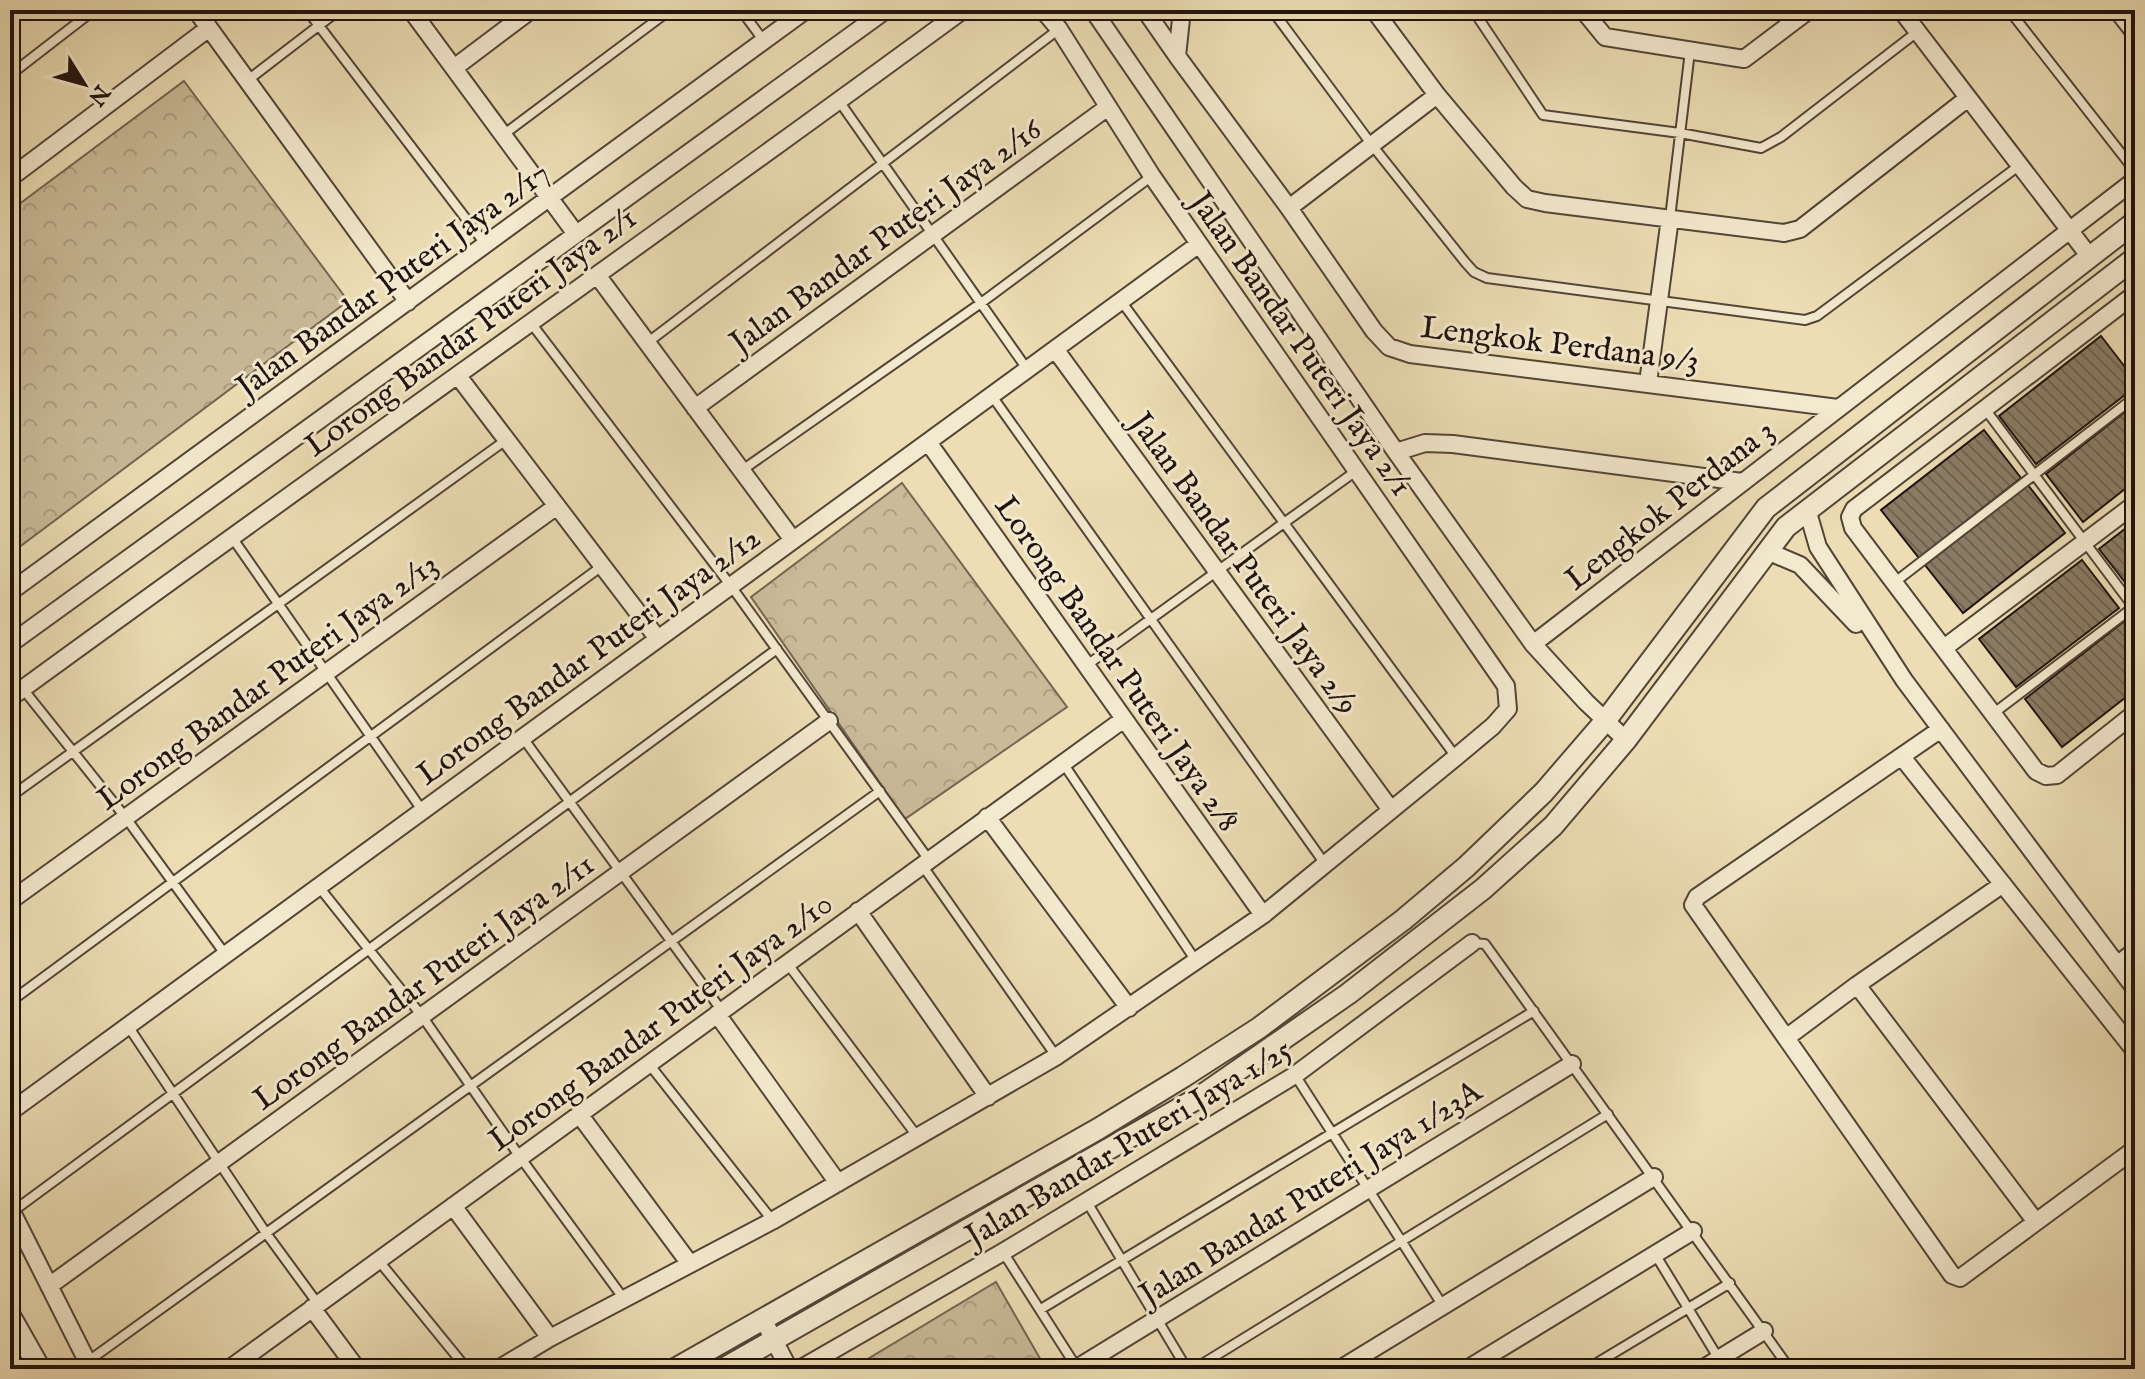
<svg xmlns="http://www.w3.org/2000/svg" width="2145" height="1379" font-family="'IM FELL English',serif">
  <defs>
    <pattern id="forest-crowns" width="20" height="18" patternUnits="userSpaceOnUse" patternTransform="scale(2)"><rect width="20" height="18" fill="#c9ba98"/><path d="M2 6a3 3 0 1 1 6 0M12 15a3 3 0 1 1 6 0" fill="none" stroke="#ac9f82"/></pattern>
    <pattern id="building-back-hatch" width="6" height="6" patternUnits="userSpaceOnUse" patternTransform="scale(2)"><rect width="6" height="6" fill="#8a7c64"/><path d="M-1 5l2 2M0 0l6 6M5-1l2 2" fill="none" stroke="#706451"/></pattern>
  </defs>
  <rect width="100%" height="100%" fill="#ecddb4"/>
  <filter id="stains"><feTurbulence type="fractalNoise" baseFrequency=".0025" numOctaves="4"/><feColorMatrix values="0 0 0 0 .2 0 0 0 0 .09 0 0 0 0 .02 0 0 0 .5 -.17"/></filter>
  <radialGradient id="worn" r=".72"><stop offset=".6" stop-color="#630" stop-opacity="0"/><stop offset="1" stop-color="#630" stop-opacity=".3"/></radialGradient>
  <!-- forest -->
  <path fill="url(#forest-crowns)" stroke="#746653" stroke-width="2" d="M1608 10H1764L1751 20 1613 16Z
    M184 81 348 301 10 554V211Z
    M902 483 1067 707 905 819 751 597Z
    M996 1282 1046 1369H851Z"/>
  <!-- building -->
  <path fill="url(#building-back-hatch)" stroke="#1f120e" stroke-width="2" d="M2101 336 2135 380V387L2036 464 1999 416Z
    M2135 404V481L2083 522 2046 474Z
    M1984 430 2021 478 1919 558 1881 510Z
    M2028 485 2065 533 1963 613 1925 565Z
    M2135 521V595L2099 549Z
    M2082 560 2119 608 2016 687 1979 639Z
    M2127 619 2135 629V690L2062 747 2025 699Z"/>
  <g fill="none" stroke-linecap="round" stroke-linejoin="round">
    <defs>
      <path id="service" d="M307 10 486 245
        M741 10 763 40
        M1272 10 1372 145 1465 262 1474 272 1487 278 1805 320 1817 316 2020 165
        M1473 10 1543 115 1680 133 1761 148 1781 137 1917 32
        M2009 10 2135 171
        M10 75 94 10
        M248 80 339 10
        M839 101 1027 369
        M503 135 670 10
        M1670 218 1690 51
        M1121 301 1456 757
        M531 323 731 586 929 860
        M647 343 1059 29
        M992 396 1325 864
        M1985 409 2135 609
        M741 471 981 303 1152 176
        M231 536 422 810
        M1895 582 2135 397
        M1087 665 1356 471
        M23 689 126 818 225 954
        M1994 713 2135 606
        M523 738 722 1011
        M1063 763 1196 961
        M10 797 506 440
        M922 865 1056 1056
        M319 887 422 1016 520 1157 624 1299
        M1472 943 1485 944 1790 1369
        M787 963 917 1136
        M10 1002 602 566
        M128 1026 266 1233 318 1304
        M649 1064 772 1220
        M1295 1075 1443 1306
        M1087 1202 1187 1369
        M12 1212 777 649
        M1003 1252 1077 1368
        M1655 1254 1725 1369
        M379 1261 467 1369
        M1041 1309 1534 1011
        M248 1356 259 1369
        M87 1362 880 791
        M1194 1369 1608 1114
        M1587 1369 1730 1283"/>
      <path id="minor" d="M196 10 408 302
        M411 10 576 234
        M1093 10 1396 452 1533 644 1586 702 1626 740
        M1145 10 1177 56
        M1182 10 1177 56 1289 208 1374 331 1389 347 1410 354 1838 408
        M1374 10 1437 95 1514 187 1527 199 1545 203 1784 233 1800 229 1968 98
        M1583 10 1605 37 1744 59 1809 10
        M1901 10 2090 257
        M2117 10 2135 33
        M454 68 531 10
        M10 178 209 28
        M1289 208 1437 95
        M597 275 793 540
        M2135 294 1854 509 1850 517 1853 528 2036 771 2046 776 2057 775 2135 713
        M1055 349 1391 810
        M458 376 658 639
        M1648 383 1670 218
        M695 408 1108 107
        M928 442 1263 915
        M1396 452 1425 443 1453 444 1742 482
        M1807 509 1818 547 1904 680 2133 986
        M1767 551 1800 565 1856 624
        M10 592 806 10
        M10 644 886 10
        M1533 644 2135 180
        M1944 648 2135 504
        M10 698C326 467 647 242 963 10
        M1941 729 1697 897 1693 905 1952 1275 1960 1278 2036 1222
        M1902 757 2135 1051
        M987 817 1129 1008
        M10 901 557 506
        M858 911 988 1097
        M2117 965 2135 951
        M1857 985 2036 1222 2135 1149
        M717 1014 838 1183
        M1786 1038 1857 985 2003 884
        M10 1112 1199 244
        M579 1114 690 1264
        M453 1206 550 1338
        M10 1208 91 1369
        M49 1286 829 721
        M312 1308 357 1369
        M763 1319 789 1369
        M1077 1368 1572 1064
        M229 1369 1124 719
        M498 1369 550 1338 772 1221 1057 1056 1263 915 1456 757 1493 726 1508 709 1506 686 1152 176 1059 29 1043 10
        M800 1369 1003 1252 1295 1075 1472 943
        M1340 1369 1654 1177
        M1467 1369 1693 1231
        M1702 1369 1764 1331"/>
      <path id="tertiary" d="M10 1316 40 1369
        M675 1369 1098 1129 1183 1077 1259 1028 1403 920 1466 867 1544 792 1606 720 1766 508 2135 222
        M723 1369 1198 1098 1348 994 1483 889 1553 826 1626 740 1786 527 2135 258"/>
    </defs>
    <!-- service casing -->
    <use href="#service" stroke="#524538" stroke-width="12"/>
    <!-- minor casing -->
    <use href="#minor" stroke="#524538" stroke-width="20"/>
    <!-- tertiary casing -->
    <use href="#tertiary" stroke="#524538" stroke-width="24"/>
    <!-- service -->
    <use href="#service" stroke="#f3e9ce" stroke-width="8"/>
    <!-- minor -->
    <use href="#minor" stroke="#f3e9ce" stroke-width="16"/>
    <!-- tertiary -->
    <use href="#tertiary" stroke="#f3e9ce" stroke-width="20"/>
  </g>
  <g text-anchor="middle" stroke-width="6" stroke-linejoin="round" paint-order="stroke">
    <!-- street labels -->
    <g font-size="32" fill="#1f120e" stroke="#f3e9ce">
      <text transform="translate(885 235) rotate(-36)" y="11">Jalan Bandar Puteri Jaya 2/16</text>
      <text transform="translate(392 279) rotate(-36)" y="11">Jalan Bandar Puteri Jaya 2/17</text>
      <text transform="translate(470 331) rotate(-36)" y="11">Lorong Bandar Puteri Jaya 2/1</text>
      <text transform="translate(1302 343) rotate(55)" y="11">Jalan Bandar Puteri Jaya 2/1</text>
      <text transform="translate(1560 343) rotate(7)" y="11">Lengkok Perdana 9/3</text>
      <text transform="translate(1669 504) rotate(-38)" y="11">Lengkok Perdana 3</text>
      <text transform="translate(1245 563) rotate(54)" y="11">Jalan Bandar Puteri Jaya 2/9</text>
      <text transform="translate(588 655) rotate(-36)" y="11">Lorong Bandar Puteri Jaya 2/12</text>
      <text transform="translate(1118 663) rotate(55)" y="11">Lorong Bandar Puteri Jaya 2/8</text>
      <text transform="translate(267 681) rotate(-36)" y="11">Lorong Bandar Puteri Jaya 2/13</text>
      <text transform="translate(423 981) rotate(-36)" y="11">Lorong Bandar Puteri Jaya 2/11</text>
      <text transform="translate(660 1021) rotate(-36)" y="11">Lorong Bandar Puteri Jaya 2/10</text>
      <text transform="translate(1128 1142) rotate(-31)" y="11">Jalan Bandar Puteri Jaya 1/25</text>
      <text transform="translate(1310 1192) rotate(-32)" y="11">Jalan Bandar Puteri Jaya 1/23A</text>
    </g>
  </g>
  <!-- margin -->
  <rect width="2145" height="1379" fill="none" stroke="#ecddb4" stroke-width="40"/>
  <rect x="12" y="12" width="2121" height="1355" fill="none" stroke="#1f120e" stroke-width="4"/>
  <rect x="20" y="20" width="2105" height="1339" fill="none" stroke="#1f120e" stroke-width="2"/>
  <!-- north arrow -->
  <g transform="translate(84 84) rotate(127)" stroke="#f3e9ce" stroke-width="6" paint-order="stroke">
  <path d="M0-6L14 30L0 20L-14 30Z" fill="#1f120e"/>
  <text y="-12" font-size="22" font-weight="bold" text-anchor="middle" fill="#1f120e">N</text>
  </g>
  <rect width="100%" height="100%" filter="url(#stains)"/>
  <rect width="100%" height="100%" fill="url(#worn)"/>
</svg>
